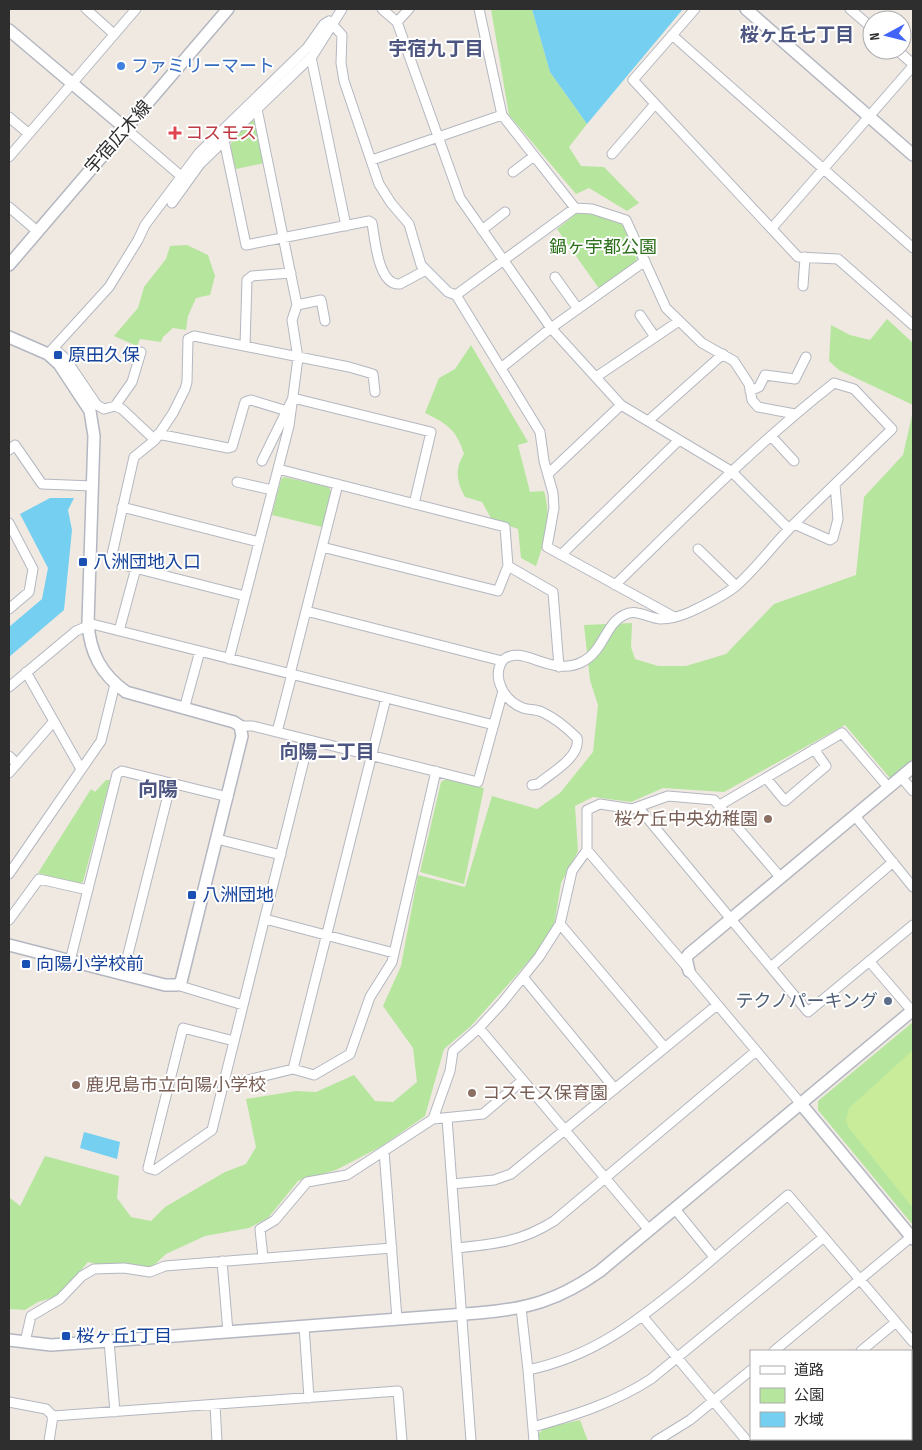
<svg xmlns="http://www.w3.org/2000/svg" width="922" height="1450" font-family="'Sofia Sans Condensed','Noto Sans JP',sans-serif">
  <rect width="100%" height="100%" fill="#efe9e1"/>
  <!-- green -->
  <path fill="#b6e59e" d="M491 9H532L550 72 587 124 569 147 581 166 604 167 639 203 627 211 589 188 576 194 509 115Z
    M255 120 264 163 236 169C227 138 229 142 252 121Z
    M591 213 622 224 637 256 636 262 600 290 557 229 576 214Z
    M187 245 208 255 215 276 210 295 196 298 188 316 186 330 173 328 163 337 161 342 140 339 137 346 114 336 138 308 144 287 166 259 170 246Z
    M887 319 913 343V405L839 370 829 361 831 325 850 335 870 340Z
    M471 345 528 442 518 445 530 492 544 491C552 518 545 540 536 566L521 558 518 529 492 520 482 502 465 497C457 482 454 469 464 454 457 430 446 423 425 413L439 378 455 369Z
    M913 411V759L890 778 845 725 724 792 663 788 631 802 593 797 575 806 578 851 561 883 554 926 536 953 471 1026 444 1049 425 1116 382 1146 336 1170 298 1181 268 1218 249 1228 205 1236 166 1254 151 1268 99 1265 88 1262 59 1296 38 1302 25 1310 9 1309V1197L20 1206 45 1156 119 1176 117 1198 131 1217 151 1221 165 1207 225 1172 246 1164 256 1147 246 1099 296 1091 316 1092 354 1075 375 1101 393 1102 417 1082 413 1048 383 1006 401 966 418 875 465 887 492 796 537 809 560 793 593 752 598 705 590 680 584 625 632 623 631 647 635 659 658 666H686L726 654 774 604 856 575 864 497 903 455Z
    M284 477 329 487 331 492 322 527 272 515 281 479Z
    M446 779 484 788 464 884 420 872 441 782Z
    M106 780H110L83 882 79 884 38 873 91 789 95 792Z
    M913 1022V1225L818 1110V1101Z
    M580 1420 588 1441H538V1434L545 1428Z"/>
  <!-- pitch -->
  <path fill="#c9ec9a" d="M913 1050V1206L912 1207 849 1128 846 1120 849 1108Z"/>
  <!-- water -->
  <path fill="#75cff0" d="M532 9H683L587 124 550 72Z
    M50 498H74L68 510 72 530 64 610 9 657V627L42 599 48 568 20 514Z
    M84 1132 120 1142 117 1159 80 1148Z"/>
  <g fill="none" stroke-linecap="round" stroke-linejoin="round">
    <defs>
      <path id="minor" d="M86 9 114 34
        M382 9 397 22 460 198 551 328 621 405 731 471 789 529
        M479 9 502 115 575 208 592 209 626 220 666 308 702 343 734 361 749 384 752 400 758 407 795 414
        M695 9 633 80 798 257 838 259 913 325
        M850 9 872 28
        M397 22 409 9
        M672 35 913 248
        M897 50 913 64
        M311 57 346 226
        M9 117 29 134
        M125 128 181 176
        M224 140 246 245 369 221 372 223C375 239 378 286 400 284L426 270
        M612 154 655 104
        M9 157 136 9
        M372 160 502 115
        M513 172 534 156
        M172 203 200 164 313 55 342 9
        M9 207 37 231
        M772 228 913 66
        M482 230 505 212
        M555 277 578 309
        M803 286 805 257
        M456 295 575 208
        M297 305 321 300 325 321
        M640 315 655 337
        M245 345 247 280 252 276 291 273
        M54 348 65 358 97 405 104 409 115 406 122 409 155 440
        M48 354 109 287 138 240 145 225 199 153 307 48 324 24 329 21 342 35 341 63 344 81 379 184 391 203 409 224 421 265 448 292 456 295 540 432 544 461 553 493 554 508 547 547 674 617
        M501 368 551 328 645 261
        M596 377 679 321
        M750 391 759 387 765 375 795 379 806 357
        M115 406 132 382 141 352
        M648 421 723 354
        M158 434 228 448 232 447 245 402 251 400 287 411
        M771 436 794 461
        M9 450 15 445 42 484 93 486
        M262 461 293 398 431 432 414 504
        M278 469 505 527 508 566 498 591 322 547
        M548 474 621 405
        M237 482 272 490
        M122 507 259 542
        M9 523 33 569 29 592 9 609
        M794 524 830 540 833 538 838 519 835 485
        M698 549 736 586
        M561 555 679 440
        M508 566 553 592 559 667
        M245 596 115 563 111 559 134 457 155 440 173 413 185 389 187 382 188 339 194 336 349 367 373 374 375 392
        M306 611 502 661
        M88 623 494 725
        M119 631 136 568
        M229 659 289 426 298 358 292 320 297 305 257 109
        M26 672 81 769
        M290 674 338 484
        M9 687 76 631 88 626
        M184 709 200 651
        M240 726H253L478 782 503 691
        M277 732 292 674
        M9 756 17 764
        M9 773 54 721
        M901 777 913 791
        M766 778 785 801 826 766 814 749
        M532 785 538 784C551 773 581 757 577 738 567 728 555 718 542 712 536 709 529 710 523 708 504 701 491 677 503 660 522 643 551 678 582 662 604 651 605 624 624 615 636 608 648 618 660 619 670 619 681 616 690 612 705 605 724 596 736 586 756 569 772 546 791 527 824 494 858 462 892 429L854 389 834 383C755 445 686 516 615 585
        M720 805 842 733 889 788
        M638 807 808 1012 913 925
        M855 816 913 887
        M217 839 281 855
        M587 850 686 966
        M9 874 101 741 115 684
        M265 919 394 953
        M9 920 39 879 88 890
        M560 924 665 1048
        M70 961 117 774 122 771 228 797
        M869 961 912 1011
        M771 967 893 862
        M689 971 801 1104
        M123 974 171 783
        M523 977 615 1089
        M177 985 243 1005
        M479 1028 649 1230
        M234 1041 183 1028 148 1168 155 1170 212 1130 309 740
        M293 1069 386 698
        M223 1086 293 1069 314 1075 350 1054 370 997 392 962 436 771
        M447 1118 471 1441
        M433 1119 483 1114 523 1080
        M384 1151 397 1319
        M452 1184 494 1180 511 1174 717 1005
        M675 1209 714 1257
        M457 1248C495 1244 521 1242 554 1221L756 1051
        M263 1258 260 1229 275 1220 307 1182 347 1175 433 1119 450 1071 453 1051 479 1028 502 1003 539 957 560 924 572 871 587 850V810L600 804 632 809 668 796 714 800 781 878
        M222 1261 228 1332
        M521 1308 528 1370
        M643 1317 747 1441
        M304 1326 309 1398
        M109 1341 115 1412
        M25 1342 31 1316 60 1299 82 1276 94 1269 124 1268 150 1272 165 1266 392 1248
        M774 1351 911 1237
        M861 1351 896 1322
        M911 1382 913 1380
        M9 1402 46 1409 53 1416
        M215 1405 217 1441
        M533 1427C575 1415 614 1403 651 1379L824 1237
        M866 1439 868 1441
        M49 1441 53 1416 398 1391 402 1441
        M534 1441 528 1370C595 1356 637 1321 689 1279 722 1251 755 1223 788 1195L913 1342
        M656 1441 690 1420 751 1370
        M755 1441 758 1439
        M840 1441 843 1439"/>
      <path id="tertiary" d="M746 9 913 155
        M9 30 125 128
        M9 265 228 9
        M9 337 48 354 59 364 90 411 94 436 88 623C90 653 101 674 126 692L234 722 240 726 242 736 181 982 177 985H165L9 945
        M689 971 686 958 689 954 913 767
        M801 1104 913 1239
        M9 1340 51 1345 109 1341 478 1313C528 1309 559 1300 600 1271L913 1010"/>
    </defs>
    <!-- minor casing -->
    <use href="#minor" stroke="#b4b7c1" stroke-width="11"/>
    <!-- tertiary casing -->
    <use href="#tertiary" stroke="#b4b7c1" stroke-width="14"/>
    <!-- minor -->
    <use href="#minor" stroke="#fff" stroke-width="9"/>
    <!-- tertiary -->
    <use href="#tertiary" stroke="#fff" stroke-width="11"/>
  </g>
  <!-- markers -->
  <circle fill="#3f7fe0" stroke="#fff" stroke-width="2" cx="121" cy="66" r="5"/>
  <path fill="#e0444e" stroke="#fff" stroke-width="2" d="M172.5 125.5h5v5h5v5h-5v5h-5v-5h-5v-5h5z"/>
  <g fill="#1a4fb4" stroke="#fff" stroke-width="2">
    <rect x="53" y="350" width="10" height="10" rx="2.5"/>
    <rect x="78" y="557" width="10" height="10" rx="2.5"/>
    <rect x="187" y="890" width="10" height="10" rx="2.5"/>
    <rect x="21" y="959" width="10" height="10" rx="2.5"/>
    <rect x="61" y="1331" width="10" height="10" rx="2.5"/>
  </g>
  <g fill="#8d6e63" stroke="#fff" stroke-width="2">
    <circle cx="768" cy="819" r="5"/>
    <circle cx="76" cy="1085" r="5"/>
    <circle cx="472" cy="1093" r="5"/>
  </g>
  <circle fill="#5c6f8a" stroke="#fff" stroke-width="2" cx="888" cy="1001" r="5"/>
  <g text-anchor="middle" stroke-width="4" stroke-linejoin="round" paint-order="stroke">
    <!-- shop labels -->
    <g font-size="18" fill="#366cbe" stroke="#fff" text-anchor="start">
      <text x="131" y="72">ファミリーマート</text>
    </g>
    <!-- health labels -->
    <g font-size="18" fill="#be3a42" stroke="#fff" text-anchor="start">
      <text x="185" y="139">コスモス</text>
    </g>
    <!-- street labels -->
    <g font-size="18" fill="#2e2e2e" stroke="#fff">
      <text transform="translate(118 137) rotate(-49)" y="6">宇宿広木線</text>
    </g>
    <!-- park labels -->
    <g font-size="18" fill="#2c6e1b" stroke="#fff">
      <text x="603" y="253">鍋ヶ宇都公園</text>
    </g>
    <!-- transit labels -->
    <g font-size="18" fill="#164399" stroke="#fff" text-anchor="start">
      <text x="68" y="361">原田久保</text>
      <text x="93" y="568">八洲団地入口</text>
      <text x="202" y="901">八洲団地</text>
      <text x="36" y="970">向陽小学校前</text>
      <text x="76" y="1342">桜ヶ丘1丁目</text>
    </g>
    <!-- education labels -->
    <g font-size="18" fill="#785e54" stroke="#fff" text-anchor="start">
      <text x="758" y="825" text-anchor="end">桜ケ丘中央幼稚園</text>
      <text x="86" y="1091">鹿児島市立向陽小学校</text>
      <text x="482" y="1099">コスモス保育園</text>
    </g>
    <!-- service labels -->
    <g font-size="18" fill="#4e5e75" stroke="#fff" text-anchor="end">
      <text x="878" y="1007">テクノパーキング</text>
    </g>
    <!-- neighbourhood labels -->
    <g font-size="19" font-weight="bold" fill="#4d5680" stroke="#fff">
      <text x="797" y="41">桜ヶ丘七丁目</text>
      <text x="436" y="55">宇宿九丁目</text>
      <text x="327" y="758">向陽二丁目</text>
    </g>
    <!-- quarter labels -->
    <g font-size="20" font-weight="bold" fill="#4d5680" stroke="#fff">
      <text x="158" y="796">向陽</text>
    </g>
  </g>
  <!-- border -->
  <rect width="922" height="1450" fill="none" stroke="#2e2e2e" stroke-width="20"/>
  <!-- legend -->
  <rect x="750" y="1350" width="162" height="90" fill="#ffffff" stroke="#ababab"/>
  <rect x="760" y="1366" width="25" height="8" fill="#ffffff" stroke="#ababab"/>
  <text x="794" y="1375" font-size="15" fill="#2e2e2e">道路</text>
  <rect x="760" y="1388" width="25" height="15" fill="#b6e59e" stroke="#ababab"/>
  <text x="794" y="1400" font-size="15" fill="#2e2e2e">公園</text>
  <rect x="760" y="1412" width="25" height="15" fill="#75cff0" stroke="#ababab"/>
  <text x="794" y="1425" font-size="15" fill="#2e2e2e">水域</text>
  <!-- north arrow -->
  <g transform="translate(887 35) rotate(263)"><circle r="24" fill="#ffffff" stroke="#ababab"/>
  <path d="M0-4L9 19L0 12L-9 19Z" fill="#4264fb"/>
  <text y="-8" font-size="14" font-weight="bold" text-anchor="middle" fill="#2e2e2e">N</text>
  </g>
</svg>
